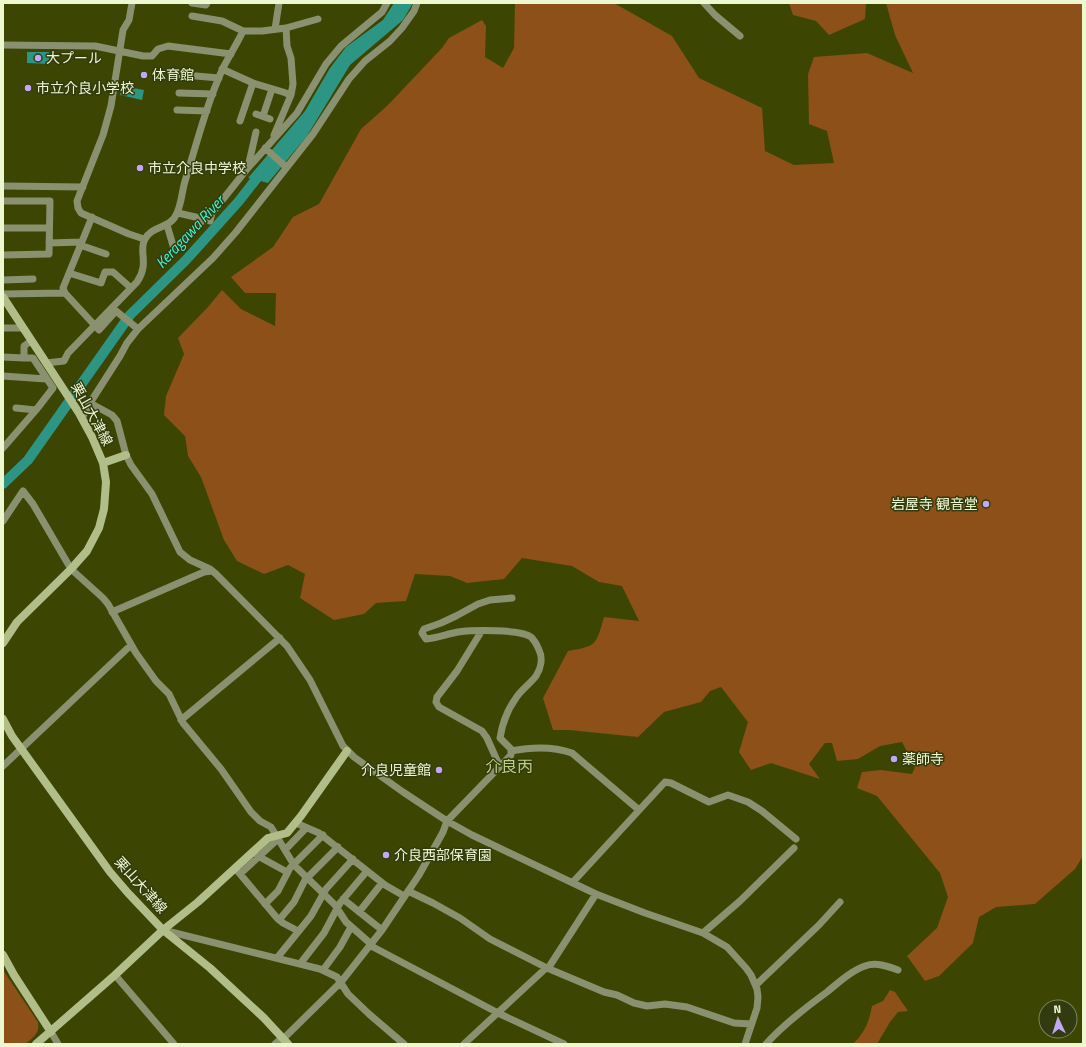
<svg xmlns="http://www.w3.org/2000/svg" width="1086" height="1047" font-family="'Titillium Web','Noto Sans JP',sans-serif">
  <rect width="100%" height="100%" fill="#3c4602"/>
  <!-- green -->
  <path fill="#8c5018" d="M515 3H614L672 36 699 78 762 108 765 151 794 165 834 163 827 131 809 124 808 74 814 57 867 53 913 73 895 35 886 3H1083V856L1075 869 1035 904 996 907 979 917 973 943 939 976 925 981 907 956 937 928 948 897 940 873 877 796 857 788 862 772 881 770 912 774 915 767 902 742 880 746 858 759 837 761 832 743H825L809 764 820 779 771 763 751 770 739 752 748 722 721 687 710 691 701 702 664 712 638 737 569 730H553L543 698 568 651C597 646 596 645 604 617L639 621 622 586 599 582 572 566 522 558 504 579 467 583 450 576 415 574 406 601 376 603 364 614 334 620 300 598 305 574 288 565 264 574 237 561 224 540 201 477 188 456 185 436 164 415 166 396 184 354 178 338 208 307 222 290 241 309 275 326 276 293H245L231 277 273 247 293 217 319 204 361 129 387 106 442 48 449 38 482 20 486 26 485 57 503 68 514 48Z
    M789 3H866L865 19 829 35 816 21 793 15Z
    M3 970 38 1022C40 1033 33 1038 25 1044H3Z
    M890 990 895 992 908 1011 898 1012 890 1022 877 1044H853C865 1032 869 1022 872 1006L883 1001Z"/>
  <!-- water -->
  <path fill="#2d9583" d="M394 3H413L403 20 350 65 307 136 268 183 248 178 305 111 330 68 346 47 383 20Z
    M27 52H49V64L27 63Z
    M122 86 144 90 142 100 120 95Z"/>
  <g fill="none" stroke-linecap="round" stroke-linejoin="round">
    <!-- river -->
    <path stroke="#2d9583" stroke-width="10" d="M3 484 28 460 130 315 186 260 239 201 264 169"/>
    <!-- street -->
    <path stroke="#899170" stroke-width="7" d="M132 3 129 20 123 30 111 106 103 135 77 201 78 208 81 213 129 234 144 239
      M192 3 206 5 207 3
      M417 3 414 11 402 28 390 41 365 61 349 79 313 134 236 232 213 258 138 329 127 343 120 356 90 403 112 415 117 421 126 455 131 465 152 494 180 552 190 560 210 569 216 574 287 646 310 680 343 746 354 757 403 792 447 821 472 835 596 894 645 913 703 933 727 947 746 968 751 975 757 989 758 997 757 1008 745 1044
      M704 3 715 15 740 36
      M192 16 222 21 243 31H262L286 28 318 19
      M275 29 279 3
      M3 45 95 46 143 56H152L158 49 168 46 231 54
      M222 69 253 83 283 92 291 95
      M173 74 219 78
      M179 93 213 94
      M177 110 207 111
      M256 114 270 119
      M263 116 272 89
      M240 121 253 83
      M274 135 291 95 293 84 291 58 287 46 286 28
      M265 148 286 167
      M248 167 256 132
      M3 186 83 187
      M3 201H50L49 254 3 255
      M178 213 204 219
      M92 217 63 288 65 293 99 330 116 311 138 329
      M167 225 174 249 204 219 210 221 212 213 247 169 297 113 326 64 341 46 382 12 387 3
      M3 228H49
      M49 243 81 242
      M80 245 106 254
      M69 273 101 283 105 272H113L131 288
      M3 280 33 279
      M3 294 65 293
      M3 328H23
      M3 357 24 358
      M46 363 64 361 68 353 137 282C150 263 138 251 145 239 152 225 171 229 177 213 182 202 182 189 186 178 197 142 207 103 223 68 229 56 237 44 243 31
      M3 376 46 379
      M16 408 36 410
      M82 418 90 403
      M3 448 36 410 53 388 33 358H24V346L31 341
      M3 521 23 491 33 504 71 569 103 598 108 604 136 653 156 681 169 694 183 723 221 769 251 812 260 821 271 827 294 865 335 905 346 922 371 944 373 947 500 1014 564 1044
      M112 612 204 572 212 571
      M481 632 457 671 437 697 436 702 439 707 482 731 487 738 500 767
      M181 720 280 638
      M511 751C532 747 552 746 572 753L639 810
      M3 766 131 645
      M296 823 319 833 385 885 404 896
      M285 850 306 828
      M256 855 287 872
      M235 868 277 918 283 923 298 931
      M240 874 278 839
      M573 882 665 782 671 783 709 802 728 795 748 802 762 811 796 839
      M408 891 433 903 460 918 490 939 547 968 604 992 617 995 634 1003 647 1006 665 1004 687 1007 734 1023 751 1024
      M343 899 382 930
      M265 904 278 891 290 868 323 835
      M359 912 382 883
      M279 920 294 902 305 880 338 847
      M163 930 320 969 337 977 348 994 369 1014 404 1044
      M703 933 740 901 794 848
      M277 958 311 916 326 889 353 859
      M300 964 324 933 340 903 367 871
      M323 970 340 947 351 927
      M115 975 174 1044
      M756 985 819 925 840 902
      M51 1032 58 1044
      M283 1039 341 982 382 930 419 875 443 832 447 821 511 755V749L500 738C502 725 508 709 516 698 521 690 530 684 536 676 541 668 543 658 539 650 537 645 535 641 531 637 520 629 473 630 458 632 447 634 437 638 426 639L422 633 424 629 441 623 456 616 478 604 490 600 512 598
      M275 1044 282 1038
      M464 1044 545 969 549 967 596 894
      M766 1044C784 1024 805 1008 827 992 839 982 851 971 865 966 876 962 887 966 898 970"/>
    <!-- secondary -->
    <path stroke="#b2be8a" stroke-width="8" d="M3 297 79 413 92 437 103 463 106 482 104 509 99 528 87 551 71 569 17 622 3 643
      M103 463 126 455
      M3 719 12 736 110 872 128 893 163 930 210 968 264 1018 288 1044
      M3 955 14 975 51 1032
      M36 1044 115 975 163 930 198 902 268 838 287 833 301 816 347 751"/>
  </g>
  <!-- markers -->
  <g fill="#c0a8f3" stroke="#323a0f" stroke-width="1.5">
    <circle cx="38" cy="58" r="4"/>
    <circle cx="144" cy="75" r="4"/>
    <circle cx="28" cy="88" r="4"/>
    <circle cx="140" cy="168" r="4"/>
    <circle cx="986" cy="504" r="4"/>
    <circle cx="894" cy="759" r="4"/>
    <circle cx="439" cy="770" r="4"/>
    <circle cx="386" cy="855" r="4"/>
  </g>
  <g text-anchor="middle" stroke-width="3" stroke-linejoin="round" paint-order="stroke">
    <!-- poi labels -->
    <g font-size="14" fill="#eef8d0" stroke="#323a0f" text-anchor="start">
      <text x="46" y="63">大プール</text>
      <text x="152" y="80">体育館</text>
      <text x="36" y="93">市立介良小学校</text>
      <text x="148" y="173">市立介良中学校</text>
      <text x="978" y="509" text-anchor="end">岩屋寺 観音堂</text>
      <text x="902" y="764">薬師寺</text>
      <text x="431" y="775" text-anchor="end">介良児童館</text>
      <text x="394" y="860">介良西部保育園</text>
    </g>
    <!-- street labels -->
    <g font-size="14" fill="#eef8d0" stroke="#323a0f">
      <text transform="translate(92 414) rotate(61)" y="5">栗山大津線</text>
      <text transform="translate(141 885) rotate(48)" y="5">栗山大津線</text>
    </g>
    <!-- water labels -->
    <g font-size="15" font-style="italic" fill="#3bfdde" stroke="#323a0f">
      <text transform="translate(190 232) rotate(-47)" y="5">Keragawa River</text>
    </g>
    <!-- quarter labels -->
    <g font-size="16" fill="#bfd07f" stroke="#323a0f">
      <text x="509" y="772">介良丙</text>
    </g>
  </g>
  <!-- border -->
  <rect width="1086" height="1047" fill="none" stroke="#eef8d0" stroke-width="8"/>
  <!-- north arrow -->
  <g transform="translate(1058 1019) rotate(356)"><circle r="19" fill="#323a0f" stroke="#7d865c"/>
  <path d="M0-3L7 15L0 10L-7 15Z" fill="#c0a8f3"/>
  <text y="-6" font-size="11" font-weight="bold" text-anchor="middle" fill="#eef8d0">N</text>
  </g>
</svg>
